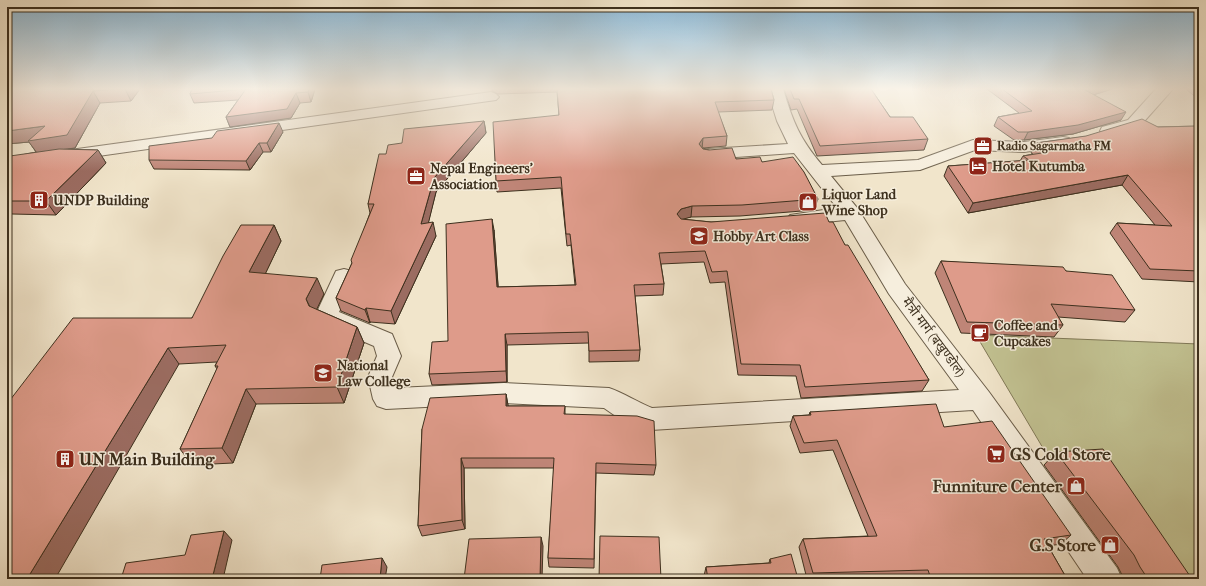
<svg xmlns="http://www.w3.org/2000/svg" width="1206" height="586" font-family="'IM FELL French Canon','Noto Serif Devanagari',serif">
  <rect width="100%" height="100%" fill="#f1e5cb"/>
  <filter id="stains"><feTurbulence type="fractalNoise" baseFrequency=".005" numOctaves="4"/><feColorMatrix values="0 0 0 0 .2 0 0 0 0 .09 0 0 0 0 .02 0 0 0 .5 -.17"/></filter>
  <radialGradient id="worn" r=".72"><stop offset=".6" stop-color="#630" stop-opacity="0"/><stop offset="1" stop-color="#630" stop-opacity=".3"/></radialGradient>
  <!-- green -->
  <path fill="#c2c292" stroke="#807958" d="M976 335 1199 344V579H1166L1053 465Z"/>
  <g fill="none" stroke-linecap="round" stroke-linejoin="round">
    <defs>
      <path id="minor" d="M767 89H783C793 122 800 139 822 165L918 160 973 140 1024 142 1063 137 1069 138 1072 142 1069 146 1024 152 975 150 920 170 831 176 858 209 905 284 989 392 1117 568 1122 579H1087L973 410 651 430 617 417 604 408 504 403 386 409 377 406 373 399 368 377 377 356 374 346 318 322 315 316 336 271 344 269 352 271 355 276 339 312 392 334 401 356 392 377 396 388 504 383 609 388C624 393 637 402 652 408L959 390 889 294 845 220 797 225 790 223 787 219 790 215 837 208 794 153 708 159 702 158 699 154 702 150 708 149 788 144 777 121Z
        M1156 89H1173L1140 126 1108 136 1102 135 1100 131 1102 127 1128 120Z
        M491 92 496 94 499 97 496 100 70 160 64 159 61 155 64 151 70 150Z"/>
    </defs>
    <!-- minor casing -->
    <use href="#minor" stroke="#6a5d49" stroke-width="2"/>
    <!-- minor -->
    <use href="#minor" fill="#f6eedd" fill-rule="evenodd"/>
  </g>
  <!-- wall -->
  <path fill="#bf8577" stroke="#3d301e" d="M7 89H140L131 101 100 103 75 148 68 149 98 150 106 163 56 215 12 214 7 218V158L36 152 29 142 7 144Z
    M192 89H315L311 102 300 103 291 118 230 127 226 117 238 100 194 103 190 94Z
    M492 89H771L774 100 772 110 718 112 727 136 726 146 703 148 736 159 762 162 818 199 814 210 740 216 691 217 681 219 711 222H829L845 245 929 380 922 391 801 398 796 376 738 375 725 282 710 283 704 262 661 264 664 284 663 295 635 296 640 350 639 361 589 362V343L507 345V382L432 385 429 374 448 341 494 230 498 287 575 285 571 245 567 246 561 188 497 192 496 181 559 115 557 92 498 94 492 91Z
    M784 89H871L890 117 928 139 924 150 817 156 797 109 791 110Z
    M987 89H1112L1093 95 1121 120 1073 134 1024 140H1014L994 126 998 117 1019 113Z
    M1186 89H1199V100Z
    M484 121 486 133 436 192 428 223 436 236 395 324 370 322V323L341 311 336 298 352 263 370 213 368 204 386 154Z
    M1199 126V282L1142 279 1110 233 1117 223 1155 225 1122 185 968 213 944 176 948 166 1020 161 1023 156 1033 154 1031 153 1036 143 1158 127Z
    M283 132 271 152H263L250 170 154 169 149 160Z
    M274 225 281 241 265 274 324 294 316 309 357 327 364 343 344 403 256 404 233 463 192 465 180 449 217 369 215 366 217 362 179 364 7 404 192 318Z
    M941 261 1066 271 1135 310 1125 322 1058 317 1063 325 1054 337 961 333 935 273Z
    M506 394 508 406H565V414L656 465 654 475 596 473 594 568 549 567 548 558 554 468H464L465 529 422 536 418 526 422 429Z
    M810 412 944 427 1071 535 1061 544 1048 546 1067 579H807L799 547 803 539 868 536 833 450 800 453 790 426 793 416 809 415Z
    M1056 452 1192 579H1124L1118 567 1044 465Z
    M770 559 798 579H704V576L706 567 769 563Z"/>
  <!-- shaded-wall -->
  <path fill="#9b6c61" stroke="#3d301e" d="M125 89H140L131 101Z
    M309 89H315L311 102 308 92Z
    M1090 89H1112L1080 99 1085 90Z
    M93 91 100 103 75 148 37 153 29 142 7 144V131L45 126Z
    M296 93 300 103 291 118 230 127 226 117Z
    M7 112H11L7 125Z
    M1126 112 1121 120 1073 134 1024 140 1028 132Z
    M484 121 486 133 436 192 425 237 421 224 434 178Z
    M279 123 283 132 271 152 267 143Z
    M703 138 702 149 699 144Z
    M259 143 263 152 250 170 246 161Z
    M98 150 106 163 56 215 46 201Z
    M1128 175 1122 185 968 213 973 203Z
    M692 206 691 217 680 220 677 214 681 209Z
    M7 208 12 214 7 218Z
    M492 219 494 230 499 298 497 287Z
    M433 222 436 236 395 324 391 311Z
    M274 225 281 241 258 289 249 272Z
    M317 278 324 294 314 315 306 299Z
    M366 308 370 322V323L365 310Z
    M357 327 364 343 344 403 337 387Z
    M505 334 507 345V382L506 371Z
    M168 348 179 364 55 579H27Z
    M246 389 256 404 233 463 222 448Z
    M506 394 508 405V416L506 406Z
    M461 458 464 468 465 529 462 520Z
    M224 531 232 540 223 579H212Z
    M541 537 543 546 542 579H540Z
    M382 558 387 567 385 579H380Z"/>
  <!-- building -->
  <path fill="#de9b8a" stroke="#3d301e" d="M7 89H120L93 91 67 135 28 141 45 126 7 131V117L11 112H7Z
    M192 89H309L308 92 296 93 287 109 226 117 246 89 190 94Z
    M557 89H771L774 100 715 102 727 136 703 138 699 144 703 149 709 150 732 148 736 159 760 157 762 162 793 157 804 172 818 199 742 205 692 206 681 209 677 214 681 219 711 222 825 213 829 222H833L845 245H848L929 380 805 387 800 365 741 364 727 271 712 272 705 251 659 253 664 284 634 285 640 350 589 351 588 332 505 334 506 371 429 374 432 342 448 341 446 224 492 219 497 287 576 285 570 234H566L561 177 496 181 493 122 559 115Z
    M790 89H871L890 117H913L928 139 820 146 799 99H794Z
    M1002 89H1090L1085 90 1126 112 1078 125 1028 132H1018L998 117 1032 111Z
    M1142 119 1158 127 1199 126V271L1150 269 1117 223 1172 226 1128 175 973 203 948 166 1029 160 1023 156 1048 152 1036 143 1086 136Z
    M484 121 434 178 421 224 433 222 391 311 366 308 365 310 336 298 352 263 351 260 374 204H368L379 154H386L388 145 402 143 404 129Z
    M279 123 267 143H259L246 161 149 160V146L212 138 217 131Z
    M59 149 98 150 46 201H7V158L10 156Z
    M241 225H274L249 272 317 278 306 299 309 306 357 327 337 387 246 389 222 448 180 449 218 366H215L226 345 168 348 27 579H7V404L73 318H192L223 256Z
    M941 261 1063 267 1066 271 1112 275 1135 310 1051 304 1063 325 967 322Z
    M506 394V406H565L564 414 637 416 654 421 656 465 596 463 594 559 548 558 554 458H461L462 520 418 526 422 429 430 398Z
    M936 404 944 427 992 421 1071 535 1044 539 1067 579H931L928 570 813 573 803 539 877 536 837 440 804 443 793 416 811 415 810 412Z
    M1103 449 1192 579H1148L1140 567 1134 555 1056 452Z
    M224 531 212 579H121L126 563 185 555 191 535Z
    M600 536 659 537 661 579H599Z
    M541 537 540 579H464L469 539Z
    M791 554 798 579H708L706 567 771 563 770 559Z
    M382 558 380 579H320L322 565Z"/>
  <!-- sky -->
  <linearGradient id="sky" x2="0" y2="1"><stop stop-color="#89b8d7"/><stop offset="0.52" stop-color="#f9f3e8"/><stop offset="1" stop-color="#f9f3e8" stop-opacity="0"/></linearGradient>
  <rect width="1206" height="171" fill="url(#sky)"/>
  <!-- icons -->
  <defs>
    <symbol id="office-square" viewBox="-11 -11 22 22"><rect x="-9" y="-9" width="18" height="18" rx="4" fill="#8f2418" stroke="#f6eedd"/><path d="M-6-3h4V-5.5h4V-3h4V5H-6ZM-1-4.5V-3h2v-1.5ZM-6 0V1H6V0Z" fill="#fff"/></symbol>
    <symbol id="hotel-square" viewBox="-11 -11 22 22"><rect x="-9" y="-9" width="18" height="18" rx="4" fill="#8f2418" stroke="#f6eedd"/><path d="M-6-4.5h1.5V1H6V5H4.5V3h-9V5H-6ZM-4 0a1.8 1.8 0 1 1 3.6 0ZM.5 0V-2.5h3Q6-2.5 6 0Z" fill="#fff"/></symbol>
    <symbol id="building-square" viewBox="-11 -11 22 22"><rect x="-9" y="-9" width="18" height="18" rx="4" fill="#8f2418" stroke="#f6eedd"/><path d="M-4-6H4V6H1V3H-1V6H-4ZM-2.5-4.3h1.7v1.8h-1.7ZM.8-4.3h1.7v1.8H.8ZM-2.5-1h1.7V.8h-1.7ZM.8-1h1.7V.8H.8Z" fill="#fff"/></symbol>
    <symbol id="shop-square" viewBox="-11 -11 22 22"><rect x="-9" y="-9" width="18" height="18" rx="4" fill="#8f2418" stroke="#f6eedd"/><path d="M-5-2.5h2.3a2.7 3.5 0 0 1 5.4 0H5L5.5 6h-11ZM-1.5-2.5h3a1.5 2.3 0 0 0-3 0Z" fill="#fff"/></symbol>
    <symbol id="school-square" viewBox="-11 -11 22 22"><rect x="-9" y="-9" width="18" height="18" rx="4" fill="#8f2418" stroke="#f6eedd"/><path d="M0-5L7-2L0 1L-7-2ZM-4 1L0 2.5L4 1V4Q0 6-4 4Z" fill="#fff"/></symbol>
    <symbol id="cafe-square" viewBox="-11 -11 22 22"><rect x="-9" y="-9" width="18" height="18" rx="4" fill="#8f2418" stroke="#f6eedd"/><path d="M-5.5-4.5H6V0H3Q3 3.5 0 3.5H-2.5Q-5.5 3.5-5.5 0ZM3-3.2v2h1.7v-2ZM-6 4.5H4V6H-6Z" fill="#fff"/></symbol>
    <symbol id="university-square" viewBox="-11 -11 22 22"><rect x="-9" y="-9" width="18" height="18" rx="4" fill="#8f2418" stroke="#f6eedd"/><path d="M0-5L7-2L0 1L-7-2ZM-4 1L0 2.5L4 1V4Q0 6-4 4Z" fill="#fff"/></symbol>
    <symbol id="supermarket-square" viewBox="-11 -11 22 22"><rect x="-9" y="-9" width="18" height="18" rx="4" fill="#8f2418" stroke="#f6eedd"/><path d="M-6-5.5h2.5l.6 2H6L4.5 2H-2.5L-4.4-4H-6ZM-1.5 3.2a1.3 1.3 0 1 0 .1 0ZM3 3.2a1.3 1.3 0 1 0 .1 0Z" fill="#fff"/></symbol>
  </defs>
  <g fill-rule="evenodd">
    <use href="#office-square" x="972" y="135" width="22" height="22"/>
    <use href="#hotel-square" x="967" y="155" width="22" height="22"/>
    <use href="#office-square" x="405" y="165" width="22" height="22"/>
    <use href="#building-square" x="28" y="189" width="22" height="22"/>
    <use href="#shop-square" x="797" y="191" width="22" height="22"/>
    <use href="#school-square" x="688" y="225" width="22" height="22"/>
    <use href="#cafe-square" x="969" y="322" width="22" height="22"/>
    <use href="#university-square" x="312" y="362" width="22" height="22"/>
    <use href="#supermarket-square" x="985" y="443" width="22" height="22"/>
    <use href="#building-square" x="54" y="448" width="22" height="22"/>
    <use href="#shop-square" x="1065" y="475" width="22" height="22"/>
    <use href="#shop-square" x="1099" y="534" width="22" height="22"/>
  </g>
  <g text-anchor="middle" stroke-width="3" stroke-linejoin="round" paint-order="stroke">
    <!-- far-poi labels -->
    <g font-size="12" font-weight="bold" fill="#3d301e" stroke="#f6eedd" text-anchor="start">
      <text x="997" y="150">Radio Sagarmatha FM</text>
    </g>
    <!-- poi labels -->
    <g font-size="14" font-weight="bold" fill="#3d301e" stroke="#f6eedd" text-anchor="start">
      <text x="992" y="171">Hotel Kutumba</text>
      <text x="430" y="173">Nepal Engineers'<tspan x="430" dy="16">Association</tspan></text>
      <text x="822" y="199">Liquor Land<tspan x="822" dy="16">Wine Shop</tspan></text>
      <text x="53" y="205">UNDP Building</text>
      <text x="713" y="241">Hobby Art Class</text>
      <text x="994" y="330">Coffee and<tspan x="994" dy="16">Cupcakes</tspan></text>
      <text x="337" y="370">National<tspan x="337" dy="16">Law College</tspan></text>
    </g>
    <!-- street labels -->
    <g font-size="14" fill="#3d301e" stroke="#f6eedd">
      <text transform="translate(934 337) rotate(53)" y="5">मैत्री मार्ग (बखुण्डोल)</text>
    </g>
    <!-- near-poi labels -->
    <g font-size="17" font-weight="bold" fill="#3d301e" stroke="#f6eedd" text-anchor="start">
      <text x="1010" y="460">GS Cold Store</text>
      <text x="79" y="465">UN Main Building</text>
      <text x="1062" y="492" text-anchor="end">Funniture Center</text>
      <text x="1096" y="551" text-anchor="end">G.S Store</text>
    </g>
  </g>
  <!-- margin -->
  <rect width="1206" height="586" fill="none" stroke="#f1e5cb" stroke-width="24"/>
  <rect x="8" y="8" width="1190" height="570" fill="none" stroke="#3d301e" stroke-width="2"/>
  <rect x="12" y="12" width="1182" height="562" fill="none" stroke="#3d301e"/>
  <rect width="100%" height="100%" filter="url(#stains)"/>
  <rect width="100%" height="100%" fill="url(#worn)"/>
</svg>
